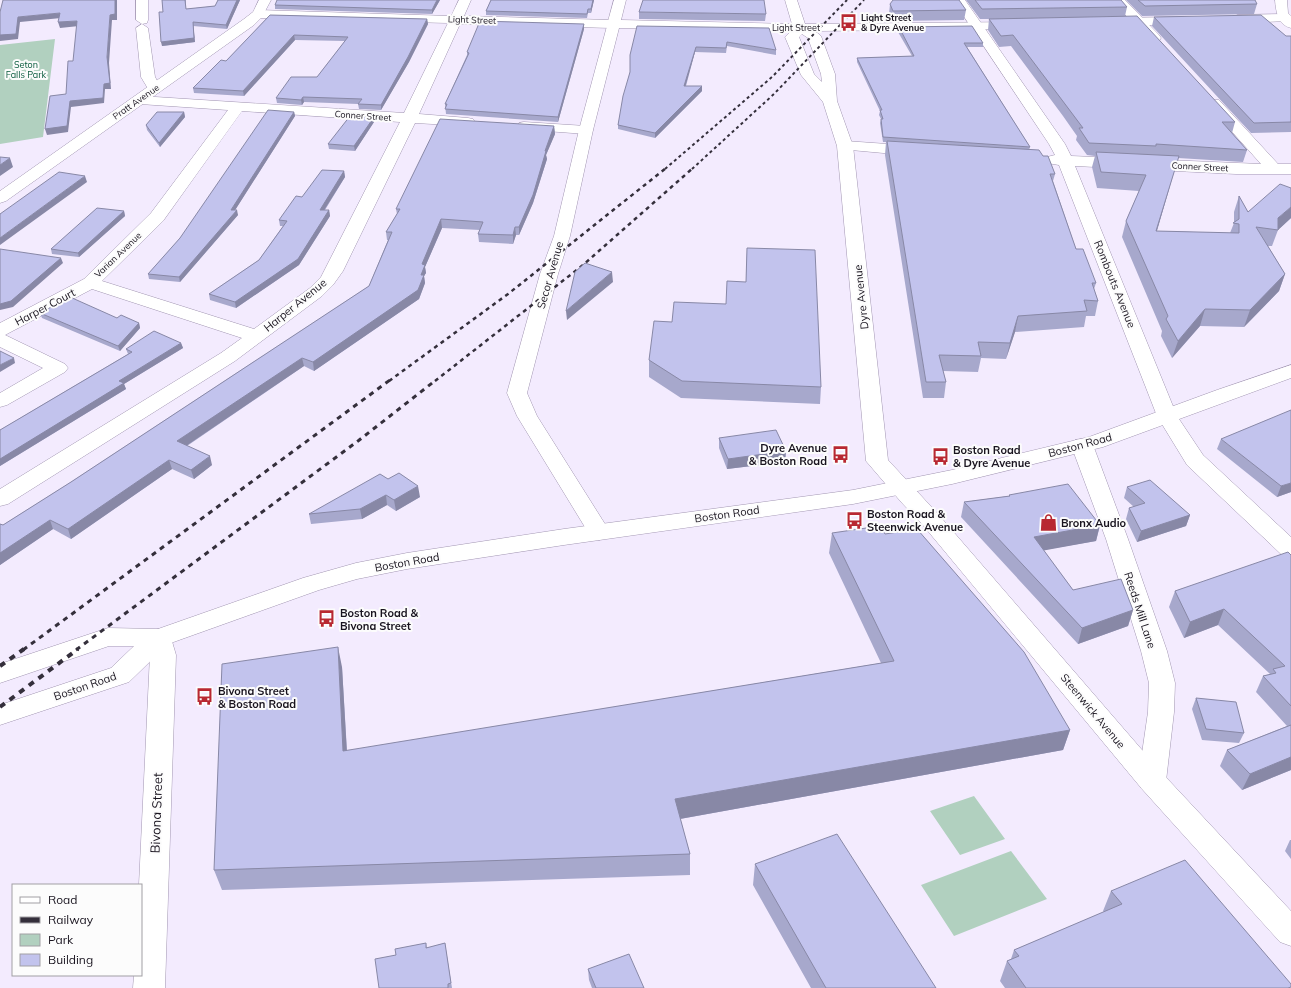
<svg xmlns="http://www.w3.org/2000/svg" width="1291" height="988" font-family="Mulish,sans-serif">
  <rect width="100%" height="100%" fill="#f3ebfe"/>
  <!-- green -->
  <path fill="#b1d0bf" d="M55 39 43 137 0 144V45Z
    M974 796 1005 839 960 855 930 811Z
    M1011 851 1047 899 954 936 921 885Z"/>
  <g fill="none" stroke-linecap="round" stroke-linejoin="round">
    <defs>
      <path id="street" d="M136 0H148V20L147 23 142 24 136 20Z
        M459 0H471L464 16 612 20 618 24 612 28 460 24 419 114 468 118 473 119 475 122 473 125 468 126 415 123 343 271 333 285 322 296 235 361 8 504 0 506V489L221 353 242 338 92 289 5 335 65 364 68 368 65 372 7 405 0 407V393L43 368 0 347V323L84 279 151 213 228 110 140 104 135 103 133 100 135 97 140 96 404 113 448 23 258 18 252 14 258 10 451 16ZM242 111 400 122 321 277 310 288 254 329 102 281 163 221Z
        M953 0H965L1065 144 1071 156 1261 164 1209 106 1207 103 1209 100H1219L1278 164H1291V174H1236L1075 166 1177 416 1203 455 1291 537V558L1283 556 1187 465 1157 416 1059 165 1047 163 1044 160 1047 157 1055 155 1049 144Z
        M1112 0H1125L1159 35 1161 38 1159 41H1149Z
        M142 24 148 28 155 77 162 89 160 92H150L141 77 136 28Z
        M524 122 586 126 591 127 593 130 591 133 586 134 519 129 517 126 519 123Z
        M845 141 916 146 921 148 924 151 921 154 916 156 840 149 837 146 840 143Z
        M1082 439 1089 440 1093 445 1128 539 1167 651 1175 683 1174 712 1166 781 1162 789 1152 792 1142 789 1138 781 1148 712 1149 683 1141 651 1106 539 1071 445 1075 440Z"/>
      <path id="secondary" d="M259 0H271L262 17 254 25 6 201 0 203V191L244 19 253 12Z
        M614 0H626L621 20 792 24 785 0H797L805 24 1023 22 1024 25 1023 28 1018 29 815 31 821 36 835 74 837 101 853 146 888 460 938 514 1162 773 1291 911V946L1280 942 1142 789 922 524 902 503 866 461 837 146 823 102 801 75 785 37 790 32 619 28 593 130 570 236 558 274 527 393 537 416 610 532 607 537 599 540 591 537 517 416 507 393 540 274 554 236 579 130 607 26 606 24 608 21ZM802 34 808 38 821 74 822 82 814 74 799 37Z
        M1285 14 1290 15 1291 17 1290 21 1237 23 1231 19 1237 15Z
        M1182 17 1187 18 1188 21 1187 24 1113 26 1107 22 1113 18Z
        M159 629 168 632 171 638 176 655 165 988H133L134 975H141V885H139L150 655 147 638 150 632Z"/>
      <path id="primary" d="M1275 0H1287L1288 13 1291 16V28C1278 25 1276 12 1275 0Z
        M1291 365V378L1103 447 952 484 853 504 564 545 407 569 357 579 319 590 168 644 129 682 0 725V705L111 668 134 646H109L0 683V664L108 628 158 629 303 578 356 563 407 553 564 529 853 490 952 470 1089 437 1217 390Z"/>
    </defs>
    <!-- street casing -->
    <use href="#street" stroke="#a296b2" stroke-width="1"/>
    <!-- secondary casing -->
    <use href="#secondary" stroke="#a296b2" stroke-width="1"/>
    <!-- primary casing -->
    <use href="#primary" stroke="#a296b2" stroke-width="1"/>
    <!-- street -->
    <use href="#street" fill="#fff" fill-rule="evenodd"/>
    <!-- secondary -->
    <use href="#secondary" fill="#fff" fill-rule="evenodd"/>
    <!-- primary -->
    <use href="#primary" fill="#fff" fill-rule="evenodd"/>
    <!-- rail-far3 -->
    <path stroke="#342f3b" stroke-width="2" stroke-dasharray="3 3" stroke-linecap="butt" d="M665 169 772 77 847 0
      M692 169 774 94 864 0"/>
    <!-- rail-far2 -->
    <path stroke="#342f3b" stroke-width="2.5" stroke-dasharray="4 4" stroke-linecap="butt" d="M389 381 508 294 666 168
      M435 381 583 265 693 168"/>
    <!-- rail-far1 -->
    <path stroke="#342f3b" stroke-width="3" stroke-dasharray="5 5" stroke-linecap="butt" d="M23 650 390 380
      M76 650 358 441 436 380"/>
    <!-- rail -->
    <path stroke="#342f3b" stroke-width="4" stroke-dasharray="6 6" stroke-linecap="butt" d="M0 666 24 649
      M0 707 78 649"/>
  </g>
  <!-- wall -->
  <path fill="#a7a8cc" d="M162 0H186V9L215 6 218 0H240L227 29 193 26 195 42 162 46 163 12Z
    M440 0 432 14 275 9V5Z
    M491 0H594L591 13H588L587 18 486 15V11Z
    M966 0H1121L1127 7 1125 16 1235 122 1232 133 1247 150 1243 162 1178 158 1157 231 1230 233 1234 223V212L1239 196 1248 212 1291 218 1278 230 1272 246H1268L1285 274 1279 291 1244 327 1200 326 1172 358 1161 336 1162 331 1122 237 1126 221 1139 191 1097 188 1092 167 1095 156 1087 155 1076 140 1077 136 1063 116 1011 46 999 47 988 30 989 19H980Z
    M1126 0H1255L1257 4 1254 14 1142 16Z
    M890 4 966 10 964 20 892 21 889 14Z
    M639 12 766 14 765 21 639 19Z
    M270 15 427 19 428 24 409 62 381 110 359 109 358 104 304 102 302 105 277 103 276 98 317 77 345 41 295 40 244 96 194 93 193 88 226 61Z
    M1154 17 1286 36H1291V132L1251 133 1152 26Z
    M584 24V29L558 122 446 114 445 104 467 55V52Z
    M637 26 776 50V55L727 46 726 53 695 52 686 86 702 91 655 138 618 129V125L630 72Z
    M899 27 983 43V47H967L1030 147 1029 150 1055 174 1053 181 1076 249 1096 283 1094 289 1098 301 1095 316H1086L1084 327 1015 332 1006 359 981 358 978 372 943 371 946 382 944 398H923L885 155 886 142H883L880 123 881 119 879 115 880 111 857 62V58L912 56 898 32Z
    M184 112 185 117 160 147 147 130 146 125Z
    M294 112 295 116 235 210 238 215 180 282 149 279 148 274Z
    M374 117V122L355 151 329 149 328 144Z
    M554 126 555 134 546 155 547 159 533 203 519 235H516L513 244 479 242 478 234 480 230 442 228 425 267 426 273 424 276 425 283 419 299 314 371 304 366 187 446 212 465 194 479 172 469 71 539 53 529 0 565V524L3 525 71 482 369 286 388 240H387L386 232 397 214 396 209Z
    M344 171 345 177 325 210H329L330 216 299 265 236 308 210 300 209 294 259 260 283 226H280L279 220 302 197Z
    M124 211 125 216 79 257 52 254 51 249Z
    M747 248 821 387 820 404 681 398 649 377V360L672 322 726 304 746 282Z
    M40 313 117 318 139 323 140 328 120 351 42 318Z
    M181 343 183 348 124 384 126 389 0 466V430L128 354 126 349Z
    M719 438 786 451 785 462 727 469 719 448Z
    M1221 439 1291 492 1277 497 1217 449Z
    M388 479 420 497 396 511 387 505 362 519 311 524 309 514Z
    M1127 487 1190 515 1186 526 1137 542 1126 519 1129 508 1134 507 1124 498Z
    M1009 495 1100 525 1096 541 1043 550 1073 590 1133 610 1128 626 1078 644 961 517 964 502 1009 496Z
    M832 533 885 534 1070 730 1063 750 680 819 690 854V875L222 890 214 870 342 667 347 751 881 663 829 553Z
    M1291 555V770L1242 790 1220 766 1227 750 1287 726 1256 692 1263 676 1270 674 1218 625 1184 638 1169 607 1175 591Z
    M1196 698 1244 733 1239 743 1202 740 1192 709Z
    M1290 840H1291V859L1285 851Z
    M755 864 936 988H811L753 885Z
    M1111 891 1291 988H1005L1000 981 1007 961 1011 959 1014 950 1104 912 1103 911Z
    M426 943 427 948 445 943 452 988H379L396 955Z
    M588 969 644 988H592L589 980Z"/>
  <!-- shaded-wall -->
  <path fill="#8888a6" d="M115 0H117V20H112L109 63 111 89H105L104 103 71 107 68 132 47 135 45 129 70 101 104 84 107 57 110 15Z
    M237 0H240L227 29 226 25Z
    M437 0H440L432 14V10Z
    M593 0H594L591 13V9Z
    M60 13 61 18 20 22 18 39 0 41V35L18 17Z
    M427 19 428 24 409 62 381 110V105Z
    M77 21 79 26 60 28 58 22Z
    M193 22 195 42 162 46 161 42Z
    M584 24V29L558 122V117Z
    M294 35 295 40 244 96 243 91Z
    M696 47 695 52 684 91V86Z
    M702 86V91L655 138V133Z
    M303 97 304 102 302 105 301 100Z
    M184 112 185 117 160 147 159 143Z
    M294 112 295 116 232 215 231 210Z
    M374 117V122L355 151 354 146Z
    M554 126 555 134 546 155 547 159 533 203 519 235V227L545 151Z
    M1179 156 1174 172 1152 247 1156 231Z
    M10 158 13 167 0 176V165Z
    M344 171 345 177 321 215 320 210Z
    M85 176 87 182 0 245V238Z
    M1291 207V218L1278 230V218Z
    M237 210 238 215 180 282 179 277Z
    M329 210 330 216 299 265 236 308 235 302Z
    M124 211 125 216 79 257 78 253Z
    M441 219 442 228 425 267 426 273 424 276 425 283 419 299 314 371 313 362 422 264Z
    M515 227 516 235 513 244V235Z
    M61 258 63 263 13 307 0 310V304Z
    M612 272 613 282 567 320 566 311Z
    M1285 274 1279 291 1244 327 1250 310Z
    M1205 309 1200 326 1172 358 1178 341Z
    M1018 316 1015 332 1006 359 1010 343Z
    M139 323 140 328 120 351 118 346Z
    M181 343 183 348 124 384 126 389 0 466V459L119 381Z
    M14 358 15 363 0 372V365Z
    M302 358 304 366 180 450 177 441Z
    M786 451 785 462 727 469 728 459Z
    M210 456 212 465 194 479 191 470Z
    M169 460 172 469 71 539 68 529Z
    M1291 483V492L1277 497 1281 486Z
    M418 486 420 497 396 511 394 500Z
    M386 495 387 505 362 519 360 509Z
    M1190 515 1186 526 1137 542 1141 531Z
    M50 520 53 529 0 565V553Z
    M1100 525 1096 541 1030 553 1034 537Z
    M1224 609 1218 625 1184 638 1190 622Z
    M1133 610 1128 626 1078 644 1082 628Z
    M338 647 342 667 348 772 343 751Z
    M1070 730 1063 750 674 820 675 799Z
    M1291 757V770L1242 790 1250 774Z"/>
  <!-- building -->
  <path fill="#c2c3ed" stroke="#8888a6" d="M3 0H115V14L110 15 107 57 110 83 104 84 103 98 70 101 67 126 45 129 50 96 66 94 68 61H73L77 21 58 22 60 13 18 17 16 34 0 35V12Z
    M162 0H185L186 9 215 6 218 0H237L226 25 193 22 194 38 161 42 159 12H163Z
    M277 0H437L432 10 275 5Z
    M491 0H593L591 9H588L587 14 486 11Z
    M643 0H764L766 14 639 12Z
    M893 0H959L966 10 893 11 890 4Z
    M975 0H1121L1127 7 982 9Z
    M1138 0H1255L1257 4 1145 6Z
    M270 15 427 19 408 57 381 105 358 104 362 99 303 97 301 100 276 98 291 77H317L348 37 294 35 243 91 193 88 221 60 226 61Z
    M1261 15 1286 36H1291V122L1254 123 1154 17Z
    M1137 16 1235 122H1222L1247 150 1156 144V146L1089 143 1079 128H1083L1065 104 1013 35 1001 36 989 19Z
    M480 21 584 24 558 117 445 109 447 104H445L469 53 467 52Z
    M637 26 769 28 776 50 727 42 726 48 696 47 684 86H702L655 133 618 125 623 96 630 72V55Z
    M972 26 983 43H964L1030 147 883 137 881 119H883L880 110H882L857 58 914 56 899 27Z
    M268 110 294 112 231 210H237L179 277 148 274 180 238Z
    M157 112H184L159 143 146 125Z
    M350 116 374 117 354 146 328 144Z
    M440 119 554 126 545 151H546L533 195 519 227H515L513 235 478 234 483 222 441 219 422 264 425 265 421 275H424L418 290 313 362 302 358 177 441 210 456 191 470 169 460 68 529 50 520 0 553V524L3 525 71 482 369 286 392 232H386L400 209H396Z
    M887 141 1039 150 1043 156H1048L1055 174H1050L1076 249H1083L1096 283H1092L1098 301 1084 300 1087 311 1018 316 1010 343 978 342 981 356 939 355 946 382H926Z
    M1096 152 1179 156 1156 231 1239 233V224L1233 223 1239 219V196L1248 212 1280 184 1291 188V207L1278 218V230L1256 227 1285 274 1250 310 1205 309 1178 341 1166 319 1168 316 1126 221 1146 175 1101 172Z
    M0 157 10 158 0 165Z
    M322 170 344 171 320 210H329L298 259 235 302 209 294 259 260 287 221 279 220 296 196 302 197Z
    M59 172 85 176 0 238V214Z
    M97 208 124 211 78 253 51 249Z
    M747 248 815 250 821 387 682 381 649 360 654 321 672 322 674 302 726 304 727 281 746 282Z
    M0 249 61 258 11 301 0 304Z
    M585 263 612 272 566 311 575 272Z
    M70 297 117 318 121 315 139 323 118 346 40 313Z
    M154 331 181 343 119 381 124 383 0 459V430L132 352 126 349Z
    M0 351 14 358 0 365Z
    M1291 410V483L1281 486 1221 439Z
    M776 430 786 451 728 459 719 438Z
    M399 473 418 486 394 500 386 495 360 509 309 514 380 474 388 479Z
    M1150 480 1190 515 1141 531 1129 508 1145 503 1127 487Z
    M1068 484 1100 525 1034 537 1073 590 1121 579 1133 610 1082 628 964 502 1010 496 1009 495Z
    M880 526 885 534 917 529 1024 652 1070 730 675 799 690 854 214 870 222 664 338 647 343 751 894 661 832 533Z
    M1288 552 1291 555V706L1263 676 1276 673 1273 669 1285 666 1224 609 1190 622 1175 591Z
    M1196 698 1236 702 1244 733 1206 729Z
    M1291 725V757L1250 774 1227 750Z
    M837 834 936 988H826L755 864Z
    M1185 860 1291 984V987L1288 988H1026L1007 961 1019 956 1014 950 1122 904 1111 891Z
    M426 943V948L445 943 451 983 448 984V988H379L375 959 396 955 395 949Z
    M629 954 644 988H596L588 969Z"/>
  <!-- icons -->
  <defs>
    <symbol id="bus-bare" viewBox="-9 -9 18 18"><path d="M-5-6H5V4H4V6H2V4H-2V6H-4V4H-5ZM-3.5-4V0h7V-4ZM-3.5 1.2v1.5H-2V1.2ZM2 1.2v1.5H3.5V1.2Z" fill="#b82831" stroke="#fcfcfc" stroke-width="2.5" paint-order="stroke"/></symbol>
    <symbol id="shop-bare" viewBox="-9 -9 18 18"><path d="M-5-2.5h2.3a2.7 3.5 0 0 1 5.4 0H5L5.5 6h-11ZM-1.5-2.5h3a1.5 2.3 0 0 0-3 0Z" fill="#b82831" stroke="#fcfcfc" stroke-width="2.5" paint-order="stroke"/></symbol>
  </defs>
  <g fill-rule="evenodd">
    <use href="#bus-bare" x="836" y="10" width="25" height="25"/>
    <use href="#bus-bare" x="828" y="442" width="25" height="25"/>
    <use href="#bus-bare" x="928" y="444" width="25" height="25"/>
    <use href="#bus-bare" x="842" y="508" width="25" height="25"/>
    <use href="#shop-bare" x="1036" y="510" width="25" height="25"/>
    <use href="#bus-bare" x="314" y="606" width="25" height="25"/>
    <use href="#bus-bare" x="192" y="684" width="25" height="25"/>
  </g>
  <g text-anchor="middle" stroke-width="4" stroke-linejoin="round" paint-order="stroke">
    <!-- far-poi labels -->
    <g font-size="9" font-weight="bold" fill="#19141f" stroke="#fcfcfc" text-anchor="start">
      <text x="861" y="21">Light Street<tspan x="861" dy="10">&amp; Dyre Avenue</tspan></text>
    </g>
    <!-- far-street labels -->
    <g font-size="9" fill="#19141f" stroke="#fcfcfc">
      <text transform="translate(472 20) rotate(2)" y="3">Light Street</text>
      <text x="796" y="31">Light Street</text>
      <text transform="translate(136 102) rotate(-35)" y="3">Pratt Avenue</text>
      <text transform="translate(363 116) rotate(4)" y="3">Conner Street</text>
      <text transform="translate(1200 167) rotate(3)" y="3">Conner Street</text>
      <text transform="translate(118 255) rotate(-44)" y="3">Varian Avenue</text>
    </g>
    <!-- far-park labels -->
    <g font-size="9" fill="#05583a" stroke="#fcfcfc">
      <text x="26" y="68">Seton<tspan x="26" dy="10">Falls Park</tspan></text>
    </g>
    <!-- street labels -->
    <g font-size="11" fill="#19141f" stroke="#fcfcfc">
      <text transform="translate(550 275) rotate(-74)" y="4">Secor Avenue</text>
      <text transform="translate(1115 284) rotate(68)" y="4">Rombouts Avenue</text>
      <text transform="translate(861 297) rotate(-96)" y="4">Dyre Avenue</text>
      <text transform="translate(295 305) rotate(-39)" y="4">Harper Avenue</text>
      <text transform="translate(45 307) rotate(-28)" y="4">Harper Court</text>
      <text transform="translate(1080 445) rotate(-15)" y="4">Boston Road</text>
      <text transform="translate(727 514) rotate(-8)" y="4">Boston Road</text>
      <text transform="translate(407 562) rotate(-10)" y="4">Boston Road</text>
      <text transform="translate(1140 610) rotate(72)" y="4">Reeds Mill Lane</text>
      <text transform="translate(85 686) rotate(-19)" y="4">Boston Road</text>
      <text transform="translate(1093 711) rotate(50)" y="4">Steenwick Avenue</text>
    </g>
    <!-- poi labels -->
    <g font-size="11" font-weight="bold" fill="#19141f" stroke="#fcfcfc" text-anchor="start">
      <text x="827" y="452" text-anchor="end">Dyre Avenue<tspan x="827" dy="13">&amp; Boston Road</tspan></text>
      <text x="953" y="454">Boston Road<tspan x="953" dy="13">&amp; Dyre Avenue</tspan></text>
      <text x="867" y="518">Boston Road &amp;<tspan x="867" dy="13">Steenwick Avenue</tspan></text>
      <text x="1061" y="527">Bronx Audio</text>
      <text x="340" y="617">Boston Road &amp;<tspan x="340" dy="13">Bivona Street</tspan></text>
      <text x="218" y="695">Bivona Street<tspan x="218" dy="13">&amp; Boston Road</tspan></text>
    </g>
    <!-- near-street labels -->
    <g font-size="13" fill="#19141f" stroke="#fcfcfc">
      <text transform="translate(156 813) rotate(-88)" y="5">Bivona Street</text>
    </g>
  </g>
  <!-- legend -->
  <rect x="12" y="884" width="130" height="92" fill="#fcfcfc" stroke="#a19fa4"/>
  <rect x="20" y="897" width="20" height="6" fill="#ffffff" stroke="#a19fa4"/>
  <text x="48" y="904" font-size="12" fill="#19141f">Road</text>
  <rect x="20" y="917" width="20" height="6" fill="#342f3b" stroke="#a19fa4"/>
  <text x="48" y="924" font-size="12" fill="#19141f">Railway</text>
  <rect x="20" y="934" width="20" height="12" fill="#b1d0bf" stroke="#a19fa4"/>
  <text x="48" y="944" font-size="12" fill="#19141f">Park</text>
  <rect x="20" y="954" width="20" height="12" fill="#c2c3ed" stroke="#a19fa4"/>
  <text x="48" y="964" font-size="12" fill="#19141f">Building</text>
</svg>
